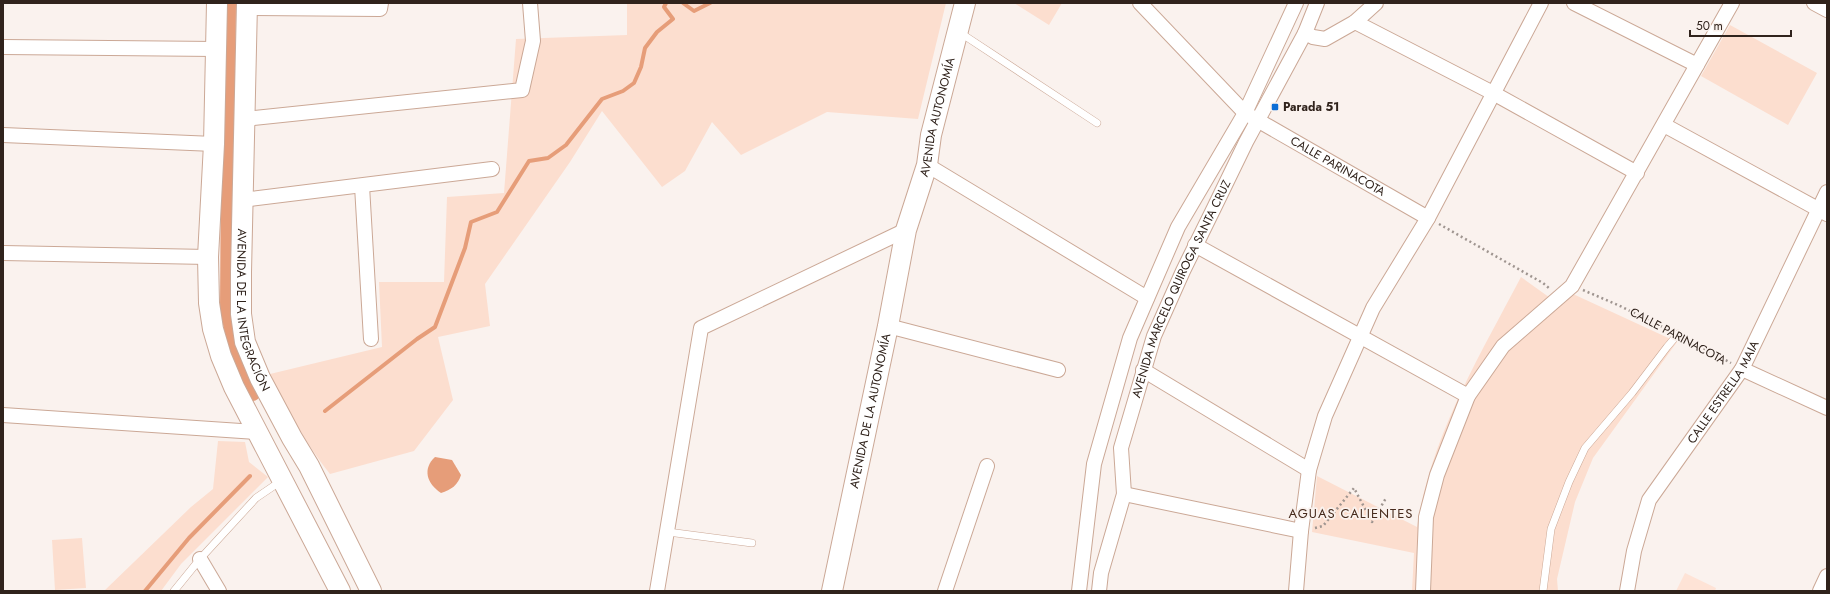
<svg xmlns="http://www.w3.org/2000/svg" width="1830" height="594" font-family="Jost,sans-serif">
  <rect width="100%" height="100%" fill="#faf2ee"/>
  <!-- built -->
  <path fill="#fee3d6" d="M1685 573 1716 588 1715 591H1676Z"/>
  <!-- green -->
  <path fill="#fcdecf" d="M627 3H946L918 119 827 112 741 155 712 122 685 171 662 187 602 111 570 162 485 284 490 326 438 337 453 400 414 451 330 474C305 443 287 408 270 374L382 347 379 282H444L447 197 504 193 516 39 627 35Z
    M1014 3H1062L1049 25Z
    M1730 25 1817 73 1788 125 1701 76Z
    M1521 277 1560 305 1573 294 1677 342 1593 458 1575 502 1557 579 1558 591H1412L1414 553 1312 532 1317 476 1417 527C1431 436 1479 357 1521 277Z
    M218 441 245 442 249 462 268 477 181 564 161 591H104L191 507 213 489Z
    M82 538 86 588 55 590 52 540Z"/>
  <!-- water -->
  <path fill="#e69d79" d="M435 457 452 460 461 475C458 485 451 490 441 493 427 484 422 469 435 457Z"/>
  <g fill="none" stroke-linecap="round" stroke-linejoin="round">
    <!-- stream -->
    <path stroke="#e69d79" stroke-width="4" d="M683 3 694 11 710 3
      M325 411 417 339 435 327 465 248 471 222 497 212 529 161 548 158 566 145 602 99 623 91 634 83 641 67 645 48 657 32 673 19 664 7 666 3
      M145 591 189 538 250 476"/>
    <!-- canal -->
    <path stroke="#e69d79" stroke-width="14" d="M229 3 227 309 234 343 253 394"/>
    <defs>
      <path id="lane" d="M959 32 1097 123
        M668 532 752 543
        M174 591 200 559 256 498 281 481
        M1543 591 1551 529 1569 482 1585 448 1632 393 1667 347 1678 334"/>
      <g id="street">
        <path id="s1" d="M1140 3 1245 113 1428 218"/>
        <path d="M1574 3 1697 65"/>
        <path d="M1814 3 1827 10"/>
        <path d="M247 8 380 9 381 3"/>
        <path d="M1355 22 1493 93 1637 173"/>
        <path d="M1305 33 1313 37 1325 39 1355 22 1376 3"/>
        <path d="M3 47 216 49"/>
        <path d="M245 119 522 90 533 41 530 3"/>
        <path d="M1664 125 1827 214"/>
        <path d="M3 135 214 144"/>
        <path d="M927 165 1147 298"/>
        <path d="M362 186 371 339"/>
        <path d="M242 200 492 169"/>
        <path d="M1195 245 1468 396"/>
        <path d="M3 253 208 257"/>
        <path d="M888 326 1058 370"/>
        <path d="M1742 369 1827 408"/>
        <path d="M1143 370 1309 470"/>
        <path d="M3 415 257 432"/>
        <path d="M1124 494 1301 531"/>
        <path d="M200 559 219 591"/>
        <path d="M657 591 701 328 906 230"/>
        <path d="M945 591 987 466"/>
        <path d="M1079 591 1094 464 1130 338 1178 227 1245 113 1296 3"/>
        <path id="s2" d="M1099 591 1101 573 1124 494 1121 448 1154 336 1183 271 1214 208 1246 142 1305 33 1317 3"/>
        <path d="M1296 591 1301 531 1309 470 1325 416 1373 308 1428 218 1541 3"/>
        <path d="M1423 591 1426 517 1437 475 1468 396 1503 346 1572 286 1732 3"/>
        <path id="s3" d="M1627 591 1634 551 1649 500 1742 369 1827 192"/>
        <path d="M1820 591 1827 576"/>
      </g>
      <g id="secondary">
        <path d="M217 3 214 144 208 257 209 303 213 329 221 356 234 387 340 591"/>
        <path id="s4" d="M247 3 241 272V314L245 342 260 378 292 438 309 466 371 591"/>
        <path id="s5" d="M832 591 888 326 906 230 927 165 931 135 965 3"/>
      </g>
    </defs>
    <!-- lane casing -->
    <use href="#lane" stroke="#cba896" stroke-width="8"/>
    <!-- street casing -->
    <use href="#street" stroke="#cba896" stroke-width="16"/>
    <!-- secondary casing -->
    <use href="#secondary" stroke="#cba896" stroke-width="22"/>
    <!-- path -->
    <path stroke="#9f9590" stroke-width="2.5" stroke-dasharray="2 3" stroke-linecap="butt" d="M1439 224 1543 283 1550 289
      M1583 290 1620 306 1669 330
      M1686 339 1731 363
      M1315 528 1323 526 1354 488 1372 522 1386 498"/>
    <!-- lane -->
    <use href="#lane" stroke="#fff" stroke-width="7"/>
    <!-- street -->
    <use href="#street" stroke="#fff" stroke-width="14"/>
    <!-- secondary -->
    <use href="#secondary" stroke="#fff" stroke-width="20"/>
  </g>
  <!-- markers -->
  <rect fill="#0c6ed6" stroke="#faf2ee" stroke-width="1.5" x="1271" y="103" width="8" height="8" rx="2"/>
  <g text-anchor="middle" stroke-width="3.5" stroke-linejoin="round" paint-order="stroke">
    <!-- poi labels -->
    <g font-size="12" font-weight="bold" fill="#30231c" stroke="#faf2ee" text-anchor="start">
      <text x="1283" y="111">Parada 51</text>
    </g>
    <!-- street labels -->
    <g font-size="12" fill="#30231c" stroke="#faf2ee">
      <text dy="4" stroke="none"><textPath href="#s5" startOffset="486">AVENIDA AUTONOMÍA</textPath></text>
      <text dy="4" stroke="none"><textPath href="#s1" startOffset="259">CALLE PARINACOTA</textPath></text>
      <text dy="4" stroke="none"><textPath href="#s2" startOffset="317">AVENIDA MARCELO QUIROGA SANTA CRUZ</textPath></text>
      <text dy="4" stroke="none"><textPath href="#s4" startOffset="309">AVENIDA DE LA INTEGRACIÓN</textPath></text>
      <text transform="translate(1678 336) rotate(28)" y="4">CALLE PARINACOTA</text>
      <text dy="4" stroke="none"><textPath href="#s3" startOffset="225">CALLE ESTRELLA MAIA</textPath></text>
      <text dy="4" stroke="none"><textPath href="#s5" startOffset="184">AVENIDA DE LA AUTONOMÍA</textPath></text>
    </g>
    <!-- neighbourhood labels -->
    <g font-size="13" letter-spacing="1" fill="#472b1d" stroke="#faf2ee">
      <text x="1351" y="518">AGUAS CALIENTES</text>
    </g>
  </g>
  <!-- border -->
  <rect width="1830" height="594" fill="none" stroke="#30231c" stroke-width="8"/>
  <!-- scale -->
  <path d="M1690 30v6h101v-6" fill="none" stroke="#30231c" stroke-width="2"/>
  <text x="1696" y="30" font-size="12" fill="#30231c" stroke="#faf2ee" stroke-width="3" paint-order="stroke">50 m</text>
</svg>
